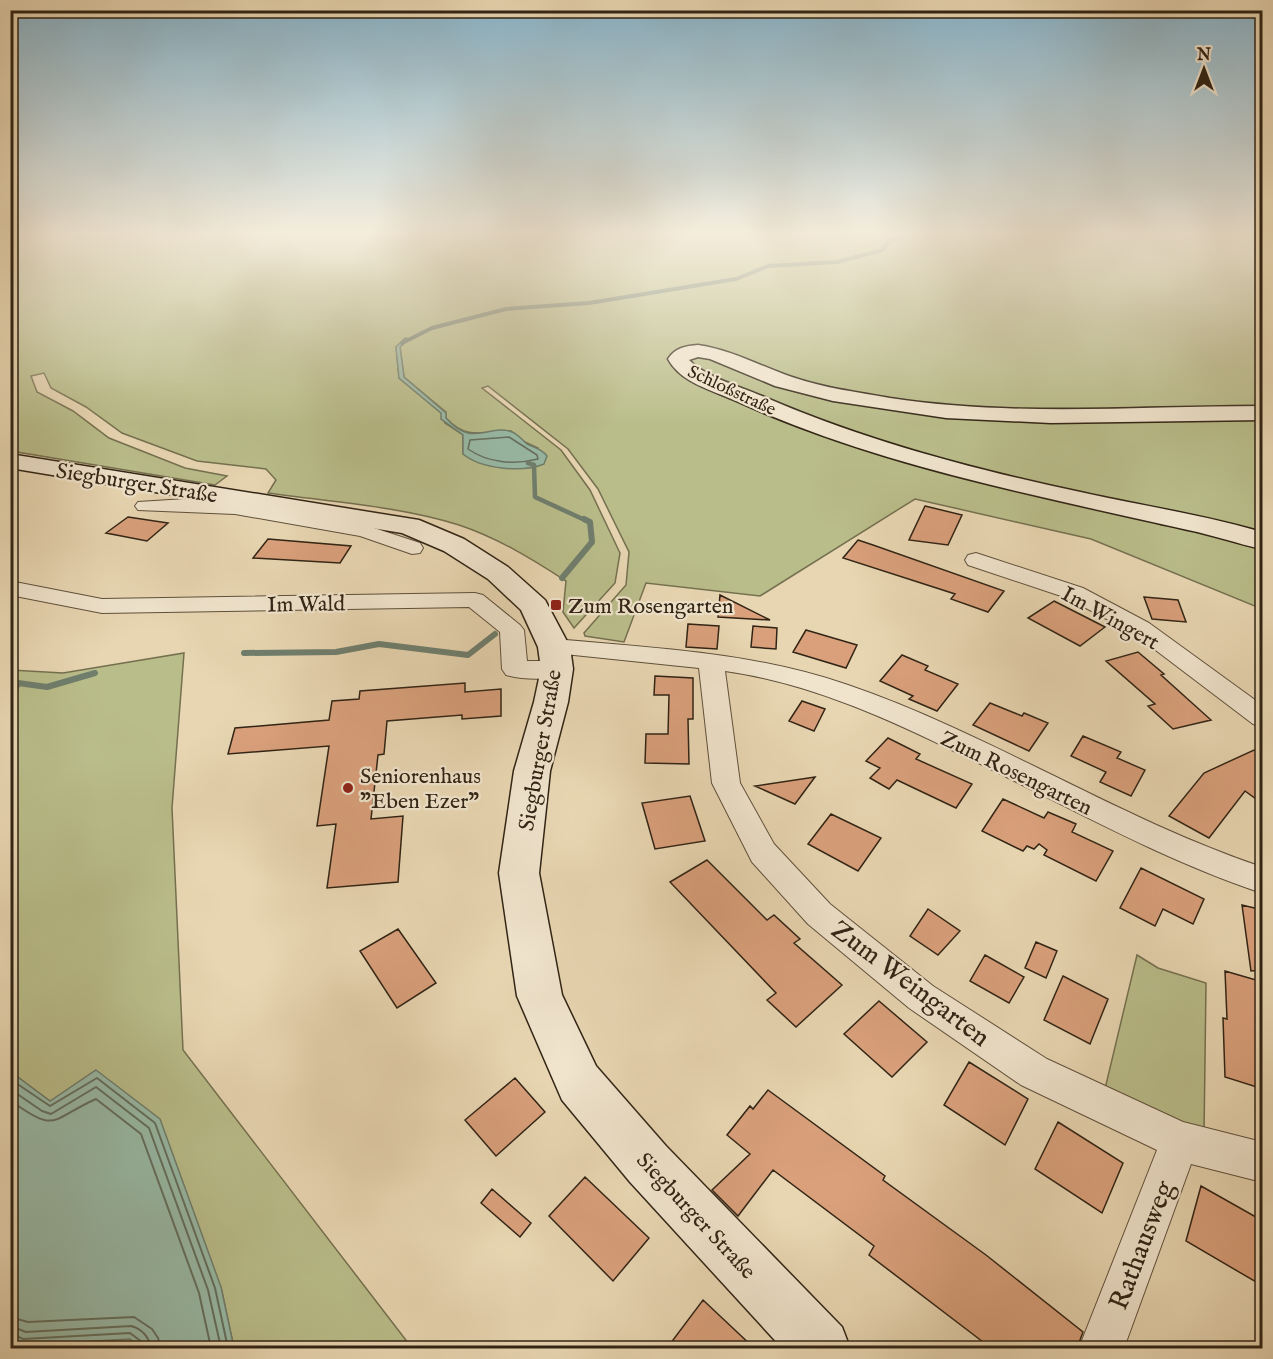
<svg xmlns="http://www.w3.org/2000/svg" width="1273" height="1359" font-family="'IM FELL English',serif">
  <rect width="100%" height="100%" fill="#e8d6b2"/>
  <filter id="stains"><feTurbulence type="fractalNoise" baseFrequency=".00333" numOctaves="4"/><feColorMatrix values="0 0 0 0 .2 0 0 0 0 .09 0 0 0 0 .02 0 0 0 .5 -.17"/></filter>
  <radialGradient id="worn" r=".72"><stop offset=".6" stop-color="#630" stop-opacity="0"/><stop offset="1" stop-color="#630" stop-opacity=".3"/></radialGradient>
  <!-- green -->
  <path fill="#b9bd8a" stroke="#757050" stroke-width="1.5" fill-rule="evenodd" d="M11 234H1262V609L1091 539 915 499 760 596 646 583 624 642 585 636 584 633 626 585 629 552 598 489 568 449 488 386 482 388 561 450 590 490 620 553 615 583 574 628 563 612 566 581C532 559 498 538 459 525 398 506 331 502 268 493L276 480 266 469 197 461 122 433 86 407 51 388 44 373 31 376 37 392 73 411 109 438 185 468 227 476 215 485 11 451ZM408 339 400 347 404 377 446 412V418C468 442 485 430 511 431L525 442 538 448 528 467C507 467 480 467 463 454V435L445 423 441 413 399 378 396 347Z
    M184 653 172 808 183 1050 412 1348H234L221 1287 50 1101 11 1072V670L63 673Z
    M1137 955 1158 968 1206 983 1204 1135 1104 1093Z
    M10 1338 21 1345 130 1339 141 1348H11Z"/>
  <!-- water -->
  <path fill="#98baa7" stroke="#6f7e6d" stroke-width="1.5" d="M405 338 409 339 400 347 404 377 446 413V418C473 449 490 423 512 432 518 434 522 440 527 444 535 448 542 449 547 456L544 464C522 473 481 469 463 454V435L441 419V413L399 378 396 347Z
    M96 1070 160 1119 221 1287 234 1348H141L130 1339 21 1345 11 1338V1072L50 1101Z"/>
  <g fill="none" stroke-linecap="round" stroke-linejoin="round">
    <!-- shore-far1 -->
    <path stroke="#646f5e" stroke-width="1.5" d="M509 437 537 455 538 459C514 465 488 463 468 449L470 440Z"/>
    <!-- shore -->
    <path stroke="#646f5e" stroke-width="2" d="M10 1079 50 1106 97 1078 155 1123 215 1288 228 1348
      M10 1089 42 1111 51 1114 96 1087 149 1128 208 1290 221 1348
      M10 1100C57 1135 51 1119 96 1099L141 1134 199 1293 211 1348
      M10 1317 28 1322 134 1317 152 1329 158 1338 161 1348
      M10 1326 26 1332 131 1326C143 1329 148 1337 152 1348
      M10 1333 23 1339 130 1333 142 1342 144 1348"/>
    <!-- stream-far2 -->
    <path stroke="#6f7e6d" stroke-width="4" d="M402 343 432 328 506 309 589 303 736 279 768 266 837 262 883 250 889 241 912 234"/>
    <!-- stream-far1 -->
    <path stroke="#6f7e6d" stroke-width="4.5" d="M528 463 534 465 535 497 587 521"/>
    <!-- stream -->
    <path stroke="#6f7e6d" stroke-width="6" d="M562 578 592 542 590 522 584 519
      M244 653 336 652 379 644 468 655 495 634
      M10 702 18 683 47 687 95 673"/>
  </g>
  <!-- building -->
  <path fill="#d9a07b" stroke="#312415" stroke-width="1.5" d="M925 506 962 515 948 545 909 540Z
    M128 517 168 523 147 541 106 533Z
    M268 539 351 546 340 563 253 558Z
    M858 540 873 545 1004 591 988 612 951 599 955 594 843 558Z
    M720 595 770 620 718 617Z
    M1144 597 1178 600 1186 622 1152 619Z
    M1054 601 1105 627 1080 646 1028 618Z
    M688 624 719 626 717 649 686 647Z
    M753 626 777 628 776 649 751 647Z
    M806 630 857 645 846 668 793 652Z
    M1138 652 1164 674 1161 675 1211 720 1173 729 1148 706 1155 704 1106 661Z
    M902 655 928 666 925 670 958 684 937 711 909 699 913 696 880 681Z
    M655 676 693 678V719H688L689 764 645 763 646 734H668L669 695H654Z
    M465 683V692L501 689V716L462 719V715L387 721 384 754 378 755 371 819 403 816 398 882 327 888 336 824 317 826 329 746 228 754 235 728 329 720 332 701 359 699 360 691Z
    M802 701 825 709 814 731 789 721Z
    M990 703 1022 716 1024 713 1048 723 1029 751 973 725Z
    M1083 736 1121 752 1117 758 1145 770 1131 796 1100 782 1106 772 1071 756Z
    M888 738 920 754 916 759 972 784 956 808 897 780 889 789 870 778 880 768 866 761Z
    M1254 750 1263 756V804L1245 791 1209 838 1169 816 1204 773Z
    M815 777 795 804 755 786Z
    M690 796 705 841 655 849 642 803Z
    M1003 799 1044 818 1048 812 1076 824 1072 832 1113 851 1096 881 1044 855 1047 850 1039 844 1034 849 1027 846 1023 851 982 831Z
    M831 814 881 838 858 871 808 844Z
    M707 860 767 920 774 915 800 939 794 943 842 985 796 1027 767 1000 776 993 670 882Z
    M1141 868 1204 899 1193 924 1163 909 1155 926 1120 908Z
    M1242 905 1263 910V970L1251 971Z
    M928 909 960 931 938 955 910 936Z
    M398 929 436 983 397 1008 360 951Z
    M1036 942 1057 951 1046 978 1025 968Z
    M985 955 1024 977 1009 1003 970 981Z
    M1225 971 1263 982V1089L1225 1077 1223 1018 1227 1019Z
    M1063 976 1108 999 1090 1044 1044 1020Z
    M879 1001 927 1042 892 1077 844 1034Z
    M969 1062 1028 1099 1005 1145 944 1105Z
    M515 1078 545 1112 496 1156 465 1120Z
    M768 1090 885 1176 883 1180 986 1255 1083 1332 1077 1348H991L869 1255 874 1246 773 1170 738 1216 712 1190 750 1154 727 1135 750 1106 753 1109Z
    M1058 1122 1123 1163 1102 1213 1035 1169Z
    M585 1177 649 1238 613 1281 549 1216Z
    M1201 1186 1263 1221V1286L1186 1241Z
    M492 1189 531 1223 520 1237 481 1203Z
    M703 1300 754 1348H667Z"/>
  <g fill="none" stroke-linecap="round" stroke-linejoin="round">
    <defs>
      <path id="minor" d="M186 499 235 502 365 525 420 543 423 548 420 553 412 554 360 536 235 514 138 510 135 506 138 502Z
        M976 553 1083 588 1149 623 1262 705V727L1253 724 1133 633 1067 598 968 565 965 560 968 555Z
        M10 581 102 599 475 593 483 595 520 625 524 630 527 661H557L566 663 570 669 566 675C548 680 524 680 506 675L502 669 500 632 469 607 102 613 10 595Z
        M554 639C653 648 753 652 848 685 991 734 1119 819 1262 867V893C1160 859 1065 805 968 758 891 720 811 683 725 671L740 783 774 844 830 904 933 986 1047 1059 1183 1122 1262 1142V1182L1191 1164 1124 1348H1079L1157 1150 1021 1085 909 1008 808 924 752 862 712 783 699 668 545 652 542 647 545 642Z"/>
      <path id="secondary" d="M698 345C732 350 760 366 792 377 824 388 857 392 890 398 1014 417 1138 406 1262 406V420L1051 423 946 418 833 401 775 386 710 359 698 357 689 360C707 378 739 386 762 396 865 441 976 470 1085 493 1144 506 1204 515 1262 532V549C1238 544 1213 535 1188 530 1034 495 880 466 736 401 712 390 681 383 668 359 675 348 685 346 698 345Z
        M10 454 419 520 464 539 508 567 545 600 570 647 573 669 568 702 550 771 539 873 562 995 596 1066 666 1146 842 1327 850 1348H782L630 1182 562 1100 517 996 499 873 514 771 534 702 541 669 538 647 521 610 488 579 444 551 402 533 10 468Z"/>
    </defs>
    <!-- minor casing -->
    <use href="#minor" stroke="#5f503c" stroke-width="2"/>
    <!-- secondary casing -->
    <use href="#secondary" stroke="#312415" stroke-width="3"/>
    <!-- minor -->
    <use href="#minor" fill="#f0e4cd" fill-rule="evenodd"/>
    <!-- secondary -->
    <use href="#secondary" fill="#f0e4cd" fill-rule="evenodd"/>
  </g>
  <!-- sky -->
  <linearGradient id="sky" x2="0" y2="1"><stop stop-color="#88b6ce"/><stop offset="0.55" stop-color="#f5eddc"/><stop offset="1" stop-color="#f5eddc" stop-opacity="0"/></linearGradient>
  <rect width="1273" height="424" fill="url(#sky)"/>
  <!-- markers -->
  <g fill="#8f2418" stroke="#f0e4cd" stroke-width="2">
    <rect x="550" y="599" width="12" height="12" rx="3"/>
    <circle cx="348" cy="788" r="6"/>
  </g>
  <g text-anchor="middle" stroke-width="4.5" stroke-linejoin="round" paint-order="stroke">
    <!-- far-street labels -->
    <g font-size="18" fill="#312415" stroke="#f0e4cd">
      <text transform="translate(732 390) rotate(25)" y="6">Schloßstraße</text>
    </g>
    <!-- street labels -->
    <g font-size="22" fill="#312415" stroke="#f0e4cd">
      <text transform="translate(137 482) rotate(9)" y="8">Siegburger Straße</text>
      <text transform="translate(306 603) rotate(-1)" y="8">Im Wald</text>
      <text transform="translate(1111 617) rotate(29)" y="8">Im Wingert</text>
      <text transform="translate(539 750) rotate(-80)" y="8">Siegburger Straße</text>
      <text transform="translate(1017 772) rotate(26)" y="8">Zum Rosengarten</text>
      <text transform="translate(697 1215) rotate(47)" y="8">Siegburger Straße</text>
    </g>
    <!-- poi labels -->
    <g font-size="22" fill="#312415" stroke="#f0e4cd" text-anchor="start">
      <text x="568" y="613">Zum Rosengarten</text>
      <text x="360" y="783">Seniorenhaus<tspan x="360" dy="25">"Eben Ezer"</tspan></text>
    </g>
    <!-- near-street labels -->
    <g font-size="27" fill="#312415" stroke="#f0e4cd">
      <text transform="translate(911 983) rotate(37)" y="9">Zum Weingarten</text>
      <text transform="translate(1141 1245) rotate(-69)" y="9">Rathausweg</text>
    </g>
  </g>
  <!-- margin -->
  <rect width="1273" height="1359" fill="none" stroke="#e8d6b2" stroke-width="36"/>
  <rect x="12" y="12" width="1249" height="1335" fill="none" stroke="#312415" stroke-width="3"/>
  <rect x="18" y="18" width="1237" height="1323" fill="none" stroke="#312415" stroke-width="1.5"/>
  <!-- north arrow -->
  <g transform="translate(1204 69)" stroke="#f0e4cd" stroke-width="4.5" paint-order="stroke">
  <path d="M0-4.5L10 22L0 15L-10 22Z" fill="#312415"/>
  <text y="-9" font-size="16" font-weight="bold" text-anchor="middle" fill="#312415">N</text>
  </g>
  <rect width="100%" height="100%" filter="url(#stains)"/>
  <rect width="100%" height="100%" fill="url(#worn)"/>
</svg>
